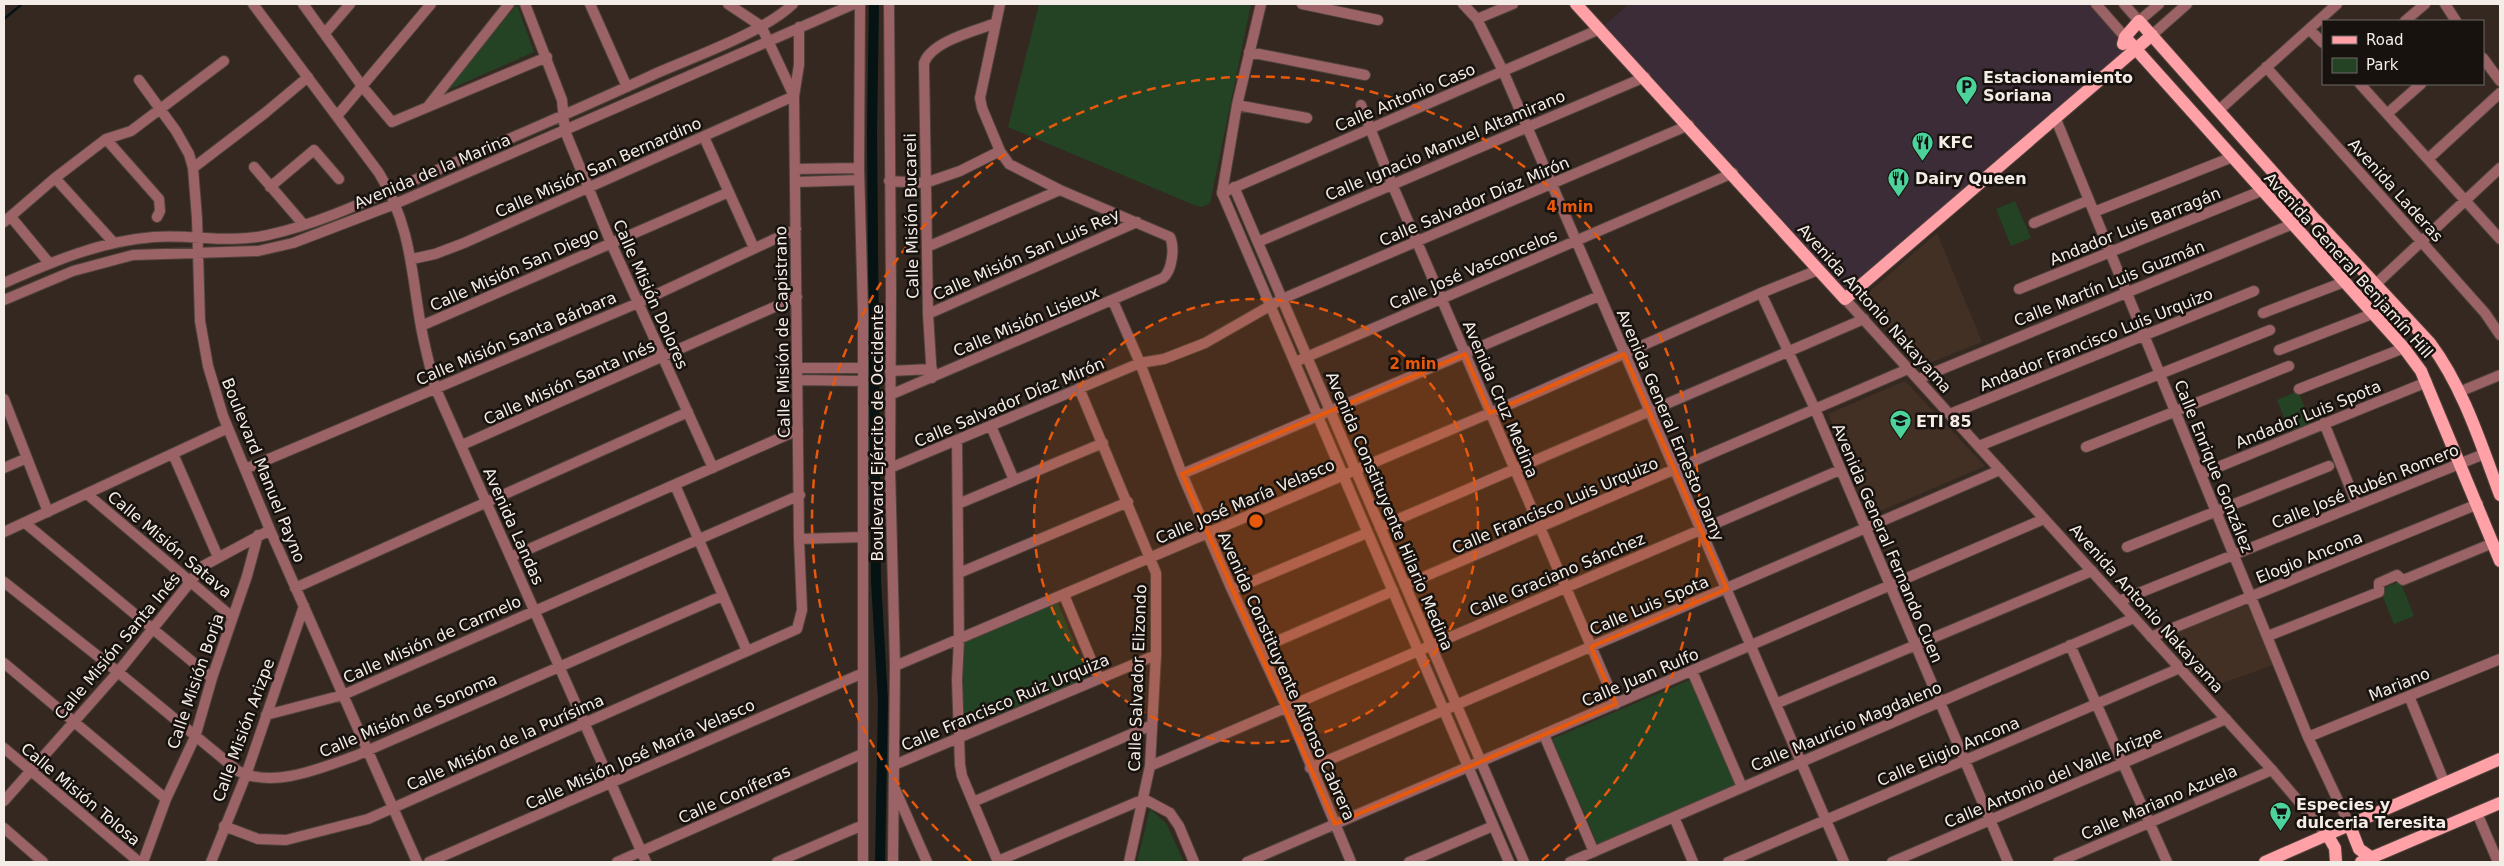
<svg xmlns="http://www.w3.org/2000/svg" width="2504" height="866" font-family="'DejaVu Sans',sans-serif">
  <rect width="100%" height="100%" fill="#342820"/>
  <!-- commercial -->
  <path fill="#3c2c38" d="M1629 4H2095L2135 50 1845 299 1600 29Z"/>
  <!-- built -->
  <path fill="#423024" d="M1937 233 1982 342 1922 366 1862 298Z
    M1905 381 1985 466 1871 515 1828 414Z
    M2249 604 2273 665 2206 689 2162 637Z"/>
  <!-- green -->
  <path fill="#244324" d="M1039 4H1251L1210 203 1202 207 1194 205 1008 127Z
    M517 5 534 52 443 92Z
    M2015 201 2031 238 2011 246 1996 209Z
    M2298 391 2312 426 2291 434 2277 400Z
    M2400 581 2414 616 2394 624 2380 590Z
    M1057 601 1089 678 959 730 962 643Z
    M1692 679 1737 786 1598 845 1552 739Z
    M1150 809 1166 823 1184 862H1137Z"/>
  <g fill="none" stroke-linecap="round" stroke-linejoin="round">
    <!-- stream -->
    <path stroke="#051314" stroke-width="2.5" d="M4 19 22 4"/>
    <!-- canal -->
    <path stroke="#051314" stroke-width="10" d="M874 4 872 132 876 581 883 701 880 862"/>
    <defs>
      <path id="minor" d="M253 4 379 173C411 226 411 270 421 327 425 348 430 367 435 387L646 862
        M303 4 362 86 392 122 547 57
        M525 4 562 100 565 131 611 243 713 468
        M590 4 627 87
        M860 4 859 168 863 312V862
        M889 4 891 292 890 468 895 666 893 862
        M1302 4 1378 20
        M1463 4 1477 19 1503 71 1844 862
        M2096 4 2125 37
        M2124 4 2139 21
        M2445 4 2456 21
        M1477 19 1513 4
        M2405 21 2425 4
        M2309 29 2323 43
        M325 33 350 4
        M1249 52 1365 75
        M2483 58 2500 81
        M2266 67 2485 313 2500 335
        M139 80 176 131 189 154 193 168 197 218 200 321 208 366 223 416 270 530 417 862
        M2360 84 2500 239
        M429 105 509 4
        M1237 105 1307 118
        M1361 105 1392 184 1616 704
        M2219 110 2337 4
        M2388 113 2421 84
        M337 116 431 4
        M2055 117 2308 737 2350 826
        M704 137 754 248
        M106 139 159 199 160 211 157 217
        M2428 159 2500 93
        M254 167 304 225
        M193 168 265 113 308 77
        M795 169 859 168
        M55 178 114 243
        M889 181 925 183 960 171 1000 151
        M796 182 859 180
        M270 187 314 150 339 179
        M1222 193 1237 105 1261 4
        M2094 212 2230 158
        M11 217 49 263
        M4 222 55 178 106 139 131 131 224 61
        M2034 223 2089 200
        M1258 242 1645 77
        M927 247 1060 190
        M412 259 435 254 464 243 794 96 761 26 728 4
        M1818 270 1761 293 1815 409 2008 862
        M4 283C52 262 100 241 154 237 193 234 228 244 268 235 326 222 381 194 435 171 509 139 584 107 657 73 696 56 764 32 793 4
        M2377 283 2500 168
        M2019 289 2261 191
        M4 300 73 271 133 255 258 251 293 243 395 204 854 4
        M1113 301 1140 363 1182 474 1232 590 1286 706 1351 862
        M2263 313 2344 282
        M928 314 1137 222
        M421 326 729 192
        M2279 350 2372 314
        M1295 362 1733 173
        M797 368H863
        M890 371 932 369
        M932 378 928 314 924 63C932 41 975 31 996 23
        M1918 379 2312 216
        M798 380 863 381
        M1079 388 1156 573V655L1150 766 1129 862
        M2299 389 2404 348
        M2459 392 2500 375
        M890 395 1163 278C1172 271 1175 248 1170 237L1060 190 1009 164 1000 151 982 108 980 98 1000 4
        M4 399 48 512
        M1950 414 2254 291
        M2324 423 2357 505
        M991 426 1014 480
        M957 440 959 640 957 680 960 765 962 776 998 862
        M462 445 797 297
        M1979 446 2270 330
        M2086 447 2289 366
        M173 454 218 557
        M4 468 27 458
        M890 468 1140 363 1164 359 1205 343 1282 299 1689 125
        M245 469 638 303 796 229
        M1182 474 1599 296
        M2201 474 2427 382
        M675 485 747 651
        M87 494 232 617
        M958 504 1103 443
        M25 523 212 678
        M1380 527 1864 319
        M4 532 228 428
        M799 539 863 537
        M2127 547 2329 466
        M511 557 798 430
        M959 573 1128 502
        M4 582 118 672 238 771C273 789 321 768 355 756L722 596
        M1405 585 1908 369
        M295 588 688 412
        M1232 590 1367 533
        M1064 595 1099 679
        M2119 601 2484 454
        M2268 636 2379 592V583L2397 575 2403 580 2493 543
        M2151 637 2478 504
        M2070 645 2167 862
        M1261 648 1393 591
        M4 663 166 799
        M895 666 1490 413 1761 293
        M1692 671 1742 787
        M2409 696 2445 784
        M1778 703 2092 571
        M266 715 343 695 800 495
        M1544 735 1594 852
        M2308 737 2500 659
        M4 748 139 862
        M894 765 1156 655
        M1150 766 1840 470
        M1310 768 2000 470
        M895 789 927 862
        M4 801 118 672 203 566 270 530
        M973 802 1152 725
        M2477 813 2498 862
        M1674 817 1693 862
        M224 826 258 839 286 840 368 819 797 629 802 610 799 539 794 96 799 65V27
        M4 828 43 862
        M998 861 1144 799 1170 813 1179 826 1194 862
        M143 862 166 799 195 737 212 678 247 576 258 535
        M211 862 246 775 304 606
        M429 862 863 673
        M617 862 862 754
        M777 862 863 825
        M1247 862 2044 519
        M1409 862 1493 826
        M1570 862 2134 618
        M1728 862 2180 668
        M1892 862 2226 719
        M2058 862 2272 770"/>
      <path id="tertiary" d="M2139 21 2159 4
        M2152 35 2187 4
        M1234 187 1524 862
        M1845 299 2272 770 2328 836
        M1509 862 1222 193 1600 29"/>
      <path id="primary" d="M1576 4 1845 299 2152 35
        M2125 37 2404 348 2421 371 2500 561
        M2123 44 2125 37 2139 21 2312 216 2430 343C2463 387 2481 444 2500 495
        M2350 826 2359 849 2372 858
        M2328 836 2335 848 2336 862
        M2265 862 2500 759
        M2361 862 2500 803"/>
    </defs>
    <!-- minor casing -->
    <use href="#minor" stroke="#4f433c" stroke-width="12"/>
    <!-- tertiary casing -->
    <use href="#tertiary" stroke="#4f433c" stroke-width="12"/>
    <!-- primary casing -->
    <use href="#primary" stroke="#4f433c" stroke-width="14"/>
    <!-- minor -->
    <use href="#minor" stroke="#9b6365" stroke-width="10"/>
    <!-- tertiary -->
    <use href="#tertiary" stroke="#9b6365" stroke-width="10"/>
    <!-- primary -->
    <use href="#primary" stroke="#ffa1a6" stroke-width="12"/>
  </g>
  <!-- marked area -->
  <path fill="#e8590c" fill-opacity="0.2" stroke="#e8590c" stroke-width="4" stroke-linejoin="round" d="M1465 354 1490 413 1624 354 1727 589 1591 647 1616 704 1335 824 1182 474Z"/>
  <!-- distance rings -->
  <circle cx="1256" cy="521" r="222" fill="#e8590c" fill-opacity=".12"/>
  <g fill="none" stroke="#e8590c" stroke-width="2.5" stroke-dasharray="9 6">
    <circle cx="1256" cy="521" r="222"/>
    <path d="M971 861A444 444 0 1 1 1541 861"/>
  </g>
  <!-- icons -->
  <defs>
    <symbol id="parking-pin" viewBox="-11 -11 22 30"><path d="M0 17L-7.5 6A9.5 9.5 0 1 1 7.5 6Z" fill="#4cd39b" stroke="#17120e"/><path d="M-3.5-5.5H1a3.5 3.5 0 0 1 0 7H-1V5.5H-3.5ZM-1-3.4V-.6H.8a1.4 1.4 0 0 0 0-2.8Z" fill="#111"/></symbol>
    <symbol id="restaurant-pin" viewBox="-11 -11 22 30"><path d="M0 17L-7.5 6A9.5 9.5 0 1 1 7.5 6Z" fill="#4cd39b" stroke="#17120e"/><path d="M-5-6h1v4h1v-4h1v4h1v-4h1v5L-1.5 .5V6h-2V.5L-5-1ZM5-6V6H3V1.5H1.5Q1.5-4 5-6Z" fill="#111"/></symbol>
    <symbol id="school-pin" viewBox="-11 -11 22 30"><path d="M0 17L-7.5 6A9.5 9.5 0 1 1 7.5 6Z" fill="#4cd39b" stroke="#17120e"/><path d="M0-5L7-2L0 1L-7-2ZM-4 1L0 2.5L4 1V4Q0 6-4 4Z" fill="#111"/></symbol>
    <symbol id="supermarket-pin" viewBox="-11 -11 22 30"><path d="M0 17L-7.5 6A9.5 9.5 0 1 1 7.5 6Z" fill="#4cd39b" stroke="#17120e"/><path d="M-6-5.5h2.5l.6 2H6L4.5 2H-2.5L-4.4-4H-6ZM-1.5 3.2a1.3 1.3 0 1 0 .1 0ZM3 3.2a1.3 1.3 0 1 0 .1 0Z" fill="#111"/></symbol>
  </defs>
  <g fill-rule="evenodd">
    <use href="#parking-pin" x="1954" y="74" width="25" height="34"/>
    <use href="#restaurant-pin" x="1910" y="130" width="25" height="34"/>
    <use href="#restaurant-pin" x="1886" y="166" width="25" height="34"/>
    <use href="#school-pin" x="1888" y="408" width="25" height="34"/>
    <use href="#supermarket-pin" x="2268" y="800" width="25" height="34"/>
  </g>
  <g text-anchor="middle" stroke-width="5" stroke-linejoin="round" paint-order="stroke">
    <!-- poi labels -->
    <g font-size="16" font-weight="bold" fill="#f4ece6" stroke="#17120e" text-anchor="start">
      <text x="1983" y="83">Estacionamiento<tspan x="1983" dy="18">Soriana</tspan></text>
      <text x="1938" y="148">KFC</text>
      <text x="1915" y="184">Dairy Queen</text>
      <text x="1916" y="427">ETI 85</text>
      <text x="2296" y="810">Especies y<tspan x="2296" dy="18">dulceria Teresita</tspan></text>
    </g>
    <!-- street labels -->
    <g font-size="16" fill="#f4ece6" stroke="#17120e">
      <text transform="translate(1405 97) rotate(-23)" y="6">Calle Antonio Caso</text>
      <text transform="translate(1445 145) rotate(-23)" y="6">Calle Ignacio Manuel Altamirano</text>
      <text transform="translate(598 167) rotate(-24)" y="6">Calle Misión San Bernardino</text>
      <text transform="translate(432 171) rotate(-23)" y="6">Avenida de la Marina</text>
      <text transform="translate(2396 190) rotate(48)" y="6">Avenida Laderas</text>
      <text transform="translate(1474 201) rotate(-23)" y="6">Calle Salvador Díaz Mirón</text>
      <text transform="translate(911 216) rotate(-91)" y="6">Calle Misión Bucareli</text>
      <text transform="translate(2135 226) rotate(-22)" y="6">Andador Luis Barragán</text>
      <text transform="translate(1026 254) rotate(-24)" y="6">Calle Misión San Luis Rey</text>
      <text transform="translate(2349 265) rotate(48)" y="6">Avenida General Benjamín Hill</text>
      <text transform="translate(514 269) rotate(-24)" y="6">Calle Misión San Diego</text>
      <text transform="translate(1473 269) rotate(-23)" y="6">Calle José Vasconcelos</text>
      <text transform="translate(2109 283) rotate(-22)" y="6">Calle Martín Luis Guzmán</text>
      <text transform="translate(651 294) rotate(66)" y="6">Calle Misión Dolores</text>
      <text transform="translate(1875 308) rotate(48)" y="6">Avenida Antonio Nakayama</text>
      <text transform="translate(1026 321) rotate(-23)" y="6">Calle Misión Lisieux</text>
      <text transform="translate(782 332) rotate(-91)" y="6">Calle Misión de Capistrano</text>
      <text transform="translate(516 338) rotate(-23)" y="6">Calle Misión Santa Bárbara</text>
      <text transform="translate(2096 339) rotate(-22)" y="6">Andador Francisco Luis Urquizo</text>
      <text transform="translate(569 382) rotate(-24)" y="6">Calle Misión Santa Inés</text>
      <text transform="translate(1501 399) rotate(67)" y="6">Avenida Cruz Medina</text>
      <text transform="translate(1009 402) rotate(-23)" y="6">Calle Salvador Díaz Mirón</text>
      <text transform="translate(2308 414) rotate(-22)" y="6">Andador Luis Spota</text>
      <text transform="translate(1671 425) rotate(67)" y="6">Avenida General Ernesto Damy</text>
      <text transform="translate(877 433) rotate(-90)" y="6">Boulevard Ejército de Occidente</text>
      <text transform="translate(2214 466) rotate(68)" y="6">Calle Enrique González</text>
      <text transform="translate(264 470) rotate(68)" y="6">Boulevard Manuel Payno</text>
      <text transform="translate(2365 486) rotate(-22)" y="6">Calle José Rubén Romero</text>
      <text transform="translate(1245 501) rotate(-23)" y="6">Calle José María Velasco</text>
      <text transform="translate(1555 505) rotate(-23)" y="6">Calle Francisco Luis Urquizo</text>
      <text transform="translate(1390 511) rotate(67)" y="6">Avenida Constituyente Hilario Medina</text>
      <text transform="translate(514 526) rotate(66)" y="6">Avenida Landas</text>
      <text transform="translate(1888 543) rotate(67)" y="6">Avenida General Fernando Cuen</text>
      <text transform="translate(170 544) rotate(40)" y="6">Calle Misión Satava</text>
      <text transform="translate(2309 557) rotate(-22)" y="6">Elogio Ancona</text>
      <text transform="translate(1557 574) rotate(-23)" y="6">Calle Graciano Sánchez</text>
      <text transform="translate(1649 605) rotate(-23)" y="6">Calle Luis Spota</text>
      <text transform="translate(2147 608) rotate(48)" y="6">Avenida Antonio Nakayama</text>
      <text transform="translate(432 639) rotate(-24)" y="6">Calle Misión de Carmelo</text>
      <text transform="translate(117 646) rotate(-50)" y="6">Calle Misión Santa Inés</text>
      <text transform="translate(1287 676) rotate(66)" y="6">Avenida Constituyente Alfonso Cabrera</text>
      <text transform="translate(1640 677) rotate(-23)" y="6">Calle Juan Rulfo</text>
      <text transform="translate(1137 678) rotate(-88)" y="6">Calle Salvador Elizondo</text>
      <text transform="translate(195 681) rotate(-71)" y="6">Calle Misión Borja</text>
      <text transform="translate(2399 684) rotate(-22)" y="6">Mariano</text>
      <text transform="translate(1005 702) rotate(-23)" y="6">Calle Francisco Ruiz Urquiza</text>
      <text transform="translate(408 715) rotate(-23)" y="6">Calle Misión de Sonoma</text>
      <text transform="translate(1846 726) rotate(-23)" y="6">Calle Mauricio Magdaleno</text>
      <text transform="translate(243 730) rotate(-70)" y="6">Calle Misión Arizpe</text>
      <text transform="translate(505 742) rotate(-24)" y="6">Calle Misión de la Purísima</text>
      <text transform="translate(1948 751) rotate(-23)" y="6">Calle Eligio Ancona</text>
      <text transform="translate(640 754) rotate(-24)" y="6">Calle Misión José María Velasco</text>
      <text transform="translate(2053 777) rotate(-23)" y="6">Calle Antonio del Valle Arizpe</text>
      <text transform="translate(81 794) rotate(40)" y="6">Calle Misión Tolosa</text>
      <text transform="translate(734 794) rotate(-24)" y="6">Calle Coníferas</text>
      <text transform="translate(2159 802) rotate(-23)" y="6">Calle Mariano Azuela</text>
    </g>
  </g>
  <circle cx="1256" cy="521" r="8" fill="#e8590c" stroke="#17120e" stroke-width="2.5"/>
  <g font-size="15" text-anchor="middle" font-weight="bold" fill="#e8590c" stroke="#17120e" stroke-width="5" stroke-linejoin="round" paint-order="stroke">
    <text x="1570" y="212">4 min</text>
    <text x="1413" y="369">2 min</text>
  </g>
  <!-- border -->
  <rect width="2504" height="866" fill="none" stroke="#f4ece6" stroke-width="10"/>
  <!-- legend -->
  <rect x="2322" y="20" width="162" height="65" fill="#17120e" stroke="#6f6964"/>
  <rect x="2332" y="36" width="25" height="8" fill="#ffa1a6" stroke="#6f6964"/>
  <text x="2366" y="45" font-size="15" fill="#f4ece6">Road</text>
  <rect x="2332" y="58" width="25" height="15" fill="#244324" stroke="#6f6964"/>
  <text x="2366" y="70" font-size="15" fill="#f4ece6">Park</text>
</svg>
